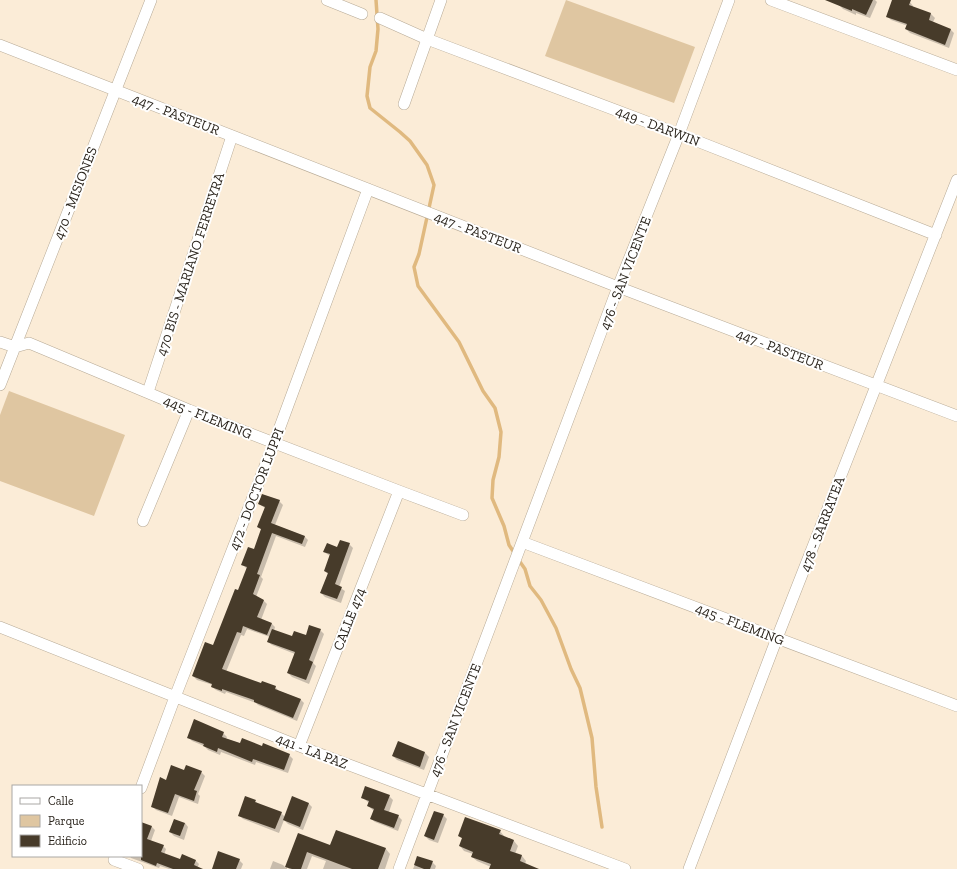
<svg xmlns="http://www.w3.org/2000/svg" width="957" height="869" font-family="'Zilla Slab',serif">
  <rect width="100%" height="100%" fill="#fbecd7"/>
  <!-- green -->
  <path fill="#dfc6a1" d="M566 0 695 47 674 103 545 56Z
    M9 391 125 435 94 516 0 481V415Z"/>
  <!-- shadow -->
  <path fill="#0003" d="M841 0H875L877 2 870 18 856 13V15L843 9 839 5Z
    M893 0H904L910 2 913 6V8L931 14 935 18 933 22 951 30 954 33 949 48 910 33 906 29 908 26 891 20 888 17Z
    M279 501 283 505 275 525 304 536 308 540 305 547 276 536 261 577 263 579 256 597 263 600 267 604 261 620 272 624 275 627 274 631 292 638 306 637 320 630 324 634 313 663 316 666 309 684 292 677 288 673 295 654 272 645 268 642 270 637 247 629 244 636 241 635 226 672 261 684 275 687 279 691 300 699 304 703 297 721 258 705 256 703 226 692 225 694 216 690 212 687 213 685 197 680 193 676 213 646 239 591 247 569 243 565 254 551 262 530 258 527 265 508 259 504Z
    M349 544 353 548 339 587 345 591 341 603 325 597 321 593 328 574 325 571 330 556 324 552Z
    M223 733 227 737 226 739 241 744 289 755 293 759 288 773 256 762 255 765 221 752 220 755 208 750 204 746 192 741 188 737Z
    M398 743 425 753 429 757 424 770 397 760 393 756Z
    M185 771 201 772 205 776 198 794 200 796 198 804 179 797 172 816 156 810 152 806 167 781Z
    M389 796 393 800 389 812 398 816 402 820 398 831 375 822 371 819 374 811 368 806 369 803 362 797Z
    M255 801 260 805 281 813 285 817 308 803 312 807 303 830 288 824 284 820 279 833 243 819 239 815Z
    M443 815 447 819 438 843 429 840 425 836Z
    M185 823 188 827 184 840 174 836 170 832Z
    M141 826 152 827 155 830 151 841 163 846 166 849 164 855 180 861 195 860 199 864 197 869H169L160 866 159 868 131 858 130 856H141Z
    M336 831 386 849 390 854 385 869H323L326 861 312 856 307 869H289L287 867V869H270L273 861 283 865 286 868 299 835 330 846Z
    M500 831 504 836V837L514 841 518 846 515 854 522 856 526 861 525 864 537 869H490L491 867 477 861 472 857 473 854 464 851 460 846 463 839 459 836Z
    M418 857 432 862 436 866 435 869H413Z
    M239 860 243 864 241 869H214Z"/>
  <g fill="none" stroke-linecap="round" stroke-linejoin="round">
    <!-- stream -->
    <path stroke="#e0b97f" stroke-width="3.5" d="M376 0 378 29 376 51 370 67 367 96 370 108 400 132 410 141 427 165 434 185 419 254 414 267 418 286 459 342 483 391 495 408 501 432 499 457 493 480 492 498 504 526 509 545 515 554
      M518 559 525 569 530 586 541 600 556 628 571 669 580 688 592 738 596 787 602 827"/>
  </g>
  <!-- building -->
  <path fill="#473b2a" d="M825 0H873L866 15 852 9V11Z
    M892 0H911L909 5 931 13 929 20 951 29 945 45 905 29 907 24 886 17Z
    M262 494 280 500 271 523 305 536 302 544 272 533 257 574 260 575 253 594 264 600 257 617 272 623 267 635 243 626 241 633 237 632 222 669 261 683 262 681 276 686 275 689 301 699 293 718 254 702V700L222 689V691L211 687 212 684 192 676 205 642 213 645 235 589 238 590 247 567 241 565 248 547 254 549 261 529 257 527 265 507 258 504Z
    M340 540 350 543 335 584 342 587 337 599 320 593 328 573 324 571 330 554 323 552 327 543 337 547Z
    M309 625 321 629 309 660 313 662 306 680 287 673 295 652 267 642 272 629 292 636 294 631 306 635Z
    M194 719 224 732 222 737 240 743 242 738 262 746 263 743 290 754 284 770 253 759 252 762 218 748 217 752 203 746 204 744 187 738Z
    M398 741 425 752 420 767 392 756Z
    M171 765 184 770 186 765 202 771 194 790 197 791 194 801 175 794 168 813 151 807 160 777 166 780Z
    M365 786 390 795 384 810 399 815 394 828 370 819 374 809 367 806 369 801 361 798Z
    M245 796 256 800 255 802 282 812 275 829 238 816Z
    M292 796 309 803 300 827 283 820Z
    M434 811 444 814 434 840 424 836Z
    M465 817 501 830 499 834 514 840 510 851 522 855 520 861 539 869H489L491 864 471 857 473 852 459 846 462 838 458 836Z
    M174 819 185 823 180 836 169 832Z
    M141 822 152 826 147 839 164 845 161 852 180 859 182 854 196 860 194 865 203 869H173L157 863 156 866 141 860Z
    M336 830 386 848 378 869H352L307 852 301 869H292L285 867 298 833 330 845Z
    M218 851 240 859 236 869H212Z
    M417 856 433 861 430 869H424L414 865Z"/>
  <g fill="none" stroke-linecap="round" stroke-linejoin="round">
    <defs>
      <path id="street" d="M327 0 362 14
        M771 0 957 70
        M380 18 427 39 679 134 936 235
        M0 45 618 287 957 416
        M404 104 441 0
        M0 342 15 347 29 343 189 410 399 491 463 515
        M0 385 151 0
        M148 392 232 136
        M143 521 189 410
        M522 542 957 706
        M0 627 299 746 625 869
        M299 746 399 491
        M141 788 175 697 274 443 368 189
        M114 860 138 869
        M399 869 618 287 679 134 729 0
        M689 869 777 638 957 180"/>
    </defs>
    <!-- street casing -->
    <use href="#street" stroke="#b7aa96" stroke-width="12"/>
    <!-- street -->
    <use href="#street" stroke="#fff" stroke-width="11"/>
  </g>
  <g text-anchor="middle" stroke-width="4" stroke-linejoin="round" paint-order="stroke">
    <!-- street labels -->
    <g font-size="14" fill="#2b251d" stroke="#fff">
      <text transform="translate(176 114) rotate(21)" y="5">447 - PASTEUR</text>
      <text transform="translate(658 126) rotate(21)" y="5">449 - DARWIN</text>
      <text transform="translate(75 193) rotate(-69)" y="5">470 - MISIONES</text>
      <text transform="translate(478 232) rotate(21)" y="5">447 - PASTEUR</text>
      <text transform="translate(190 264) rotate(-72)" y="5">470 BIS - MARIANO FERREYRA</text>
      <text transform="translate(625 273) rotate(-69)" y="5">476 - SAN VICENTE</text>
      <text transform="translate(780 349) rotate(21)" y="5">447 - PASTEUR</text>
      <text transform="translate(208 417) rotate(22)" y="5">445 - FLEMING</text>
      <text transform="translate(256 489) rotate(-69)" y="5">472 - DOCTOR LUPPI</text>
      <text transform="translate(822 524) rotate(-69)" y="5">478 - SARRATEA</text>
      <text transform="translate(349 619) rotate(-69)" y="5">CALLE 474</text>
      <text transform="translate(740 624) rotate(21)" y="5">445 - FLEMING</text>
      <text transform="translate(455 720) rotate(-69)" y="5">476 - SAN VICENTE</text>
      <text transform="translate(312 751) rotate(21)" y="5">441 - LA PAZ</text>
    </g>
  </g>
  <!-- legend -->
  <rect x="12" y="785" width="130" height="72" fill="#ffffff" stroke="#aaa8a5"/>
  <rect x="20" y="798" width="20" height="6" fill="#ffffff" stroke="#aaa8a5"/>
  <text x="48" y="805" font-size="12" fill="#2b251d">Calle</text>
  <rect x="20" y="815" width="20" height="12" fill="#dfc6a1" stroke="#aaa8a5"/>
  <text x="48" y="825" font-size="12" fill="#2b251d">Parque</text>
  <rect x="20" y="835" width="20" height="12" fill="#473b2a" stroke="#aaa8a5"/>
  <text x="48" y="845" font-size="12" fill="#2b251d">Edificio</text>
</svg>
